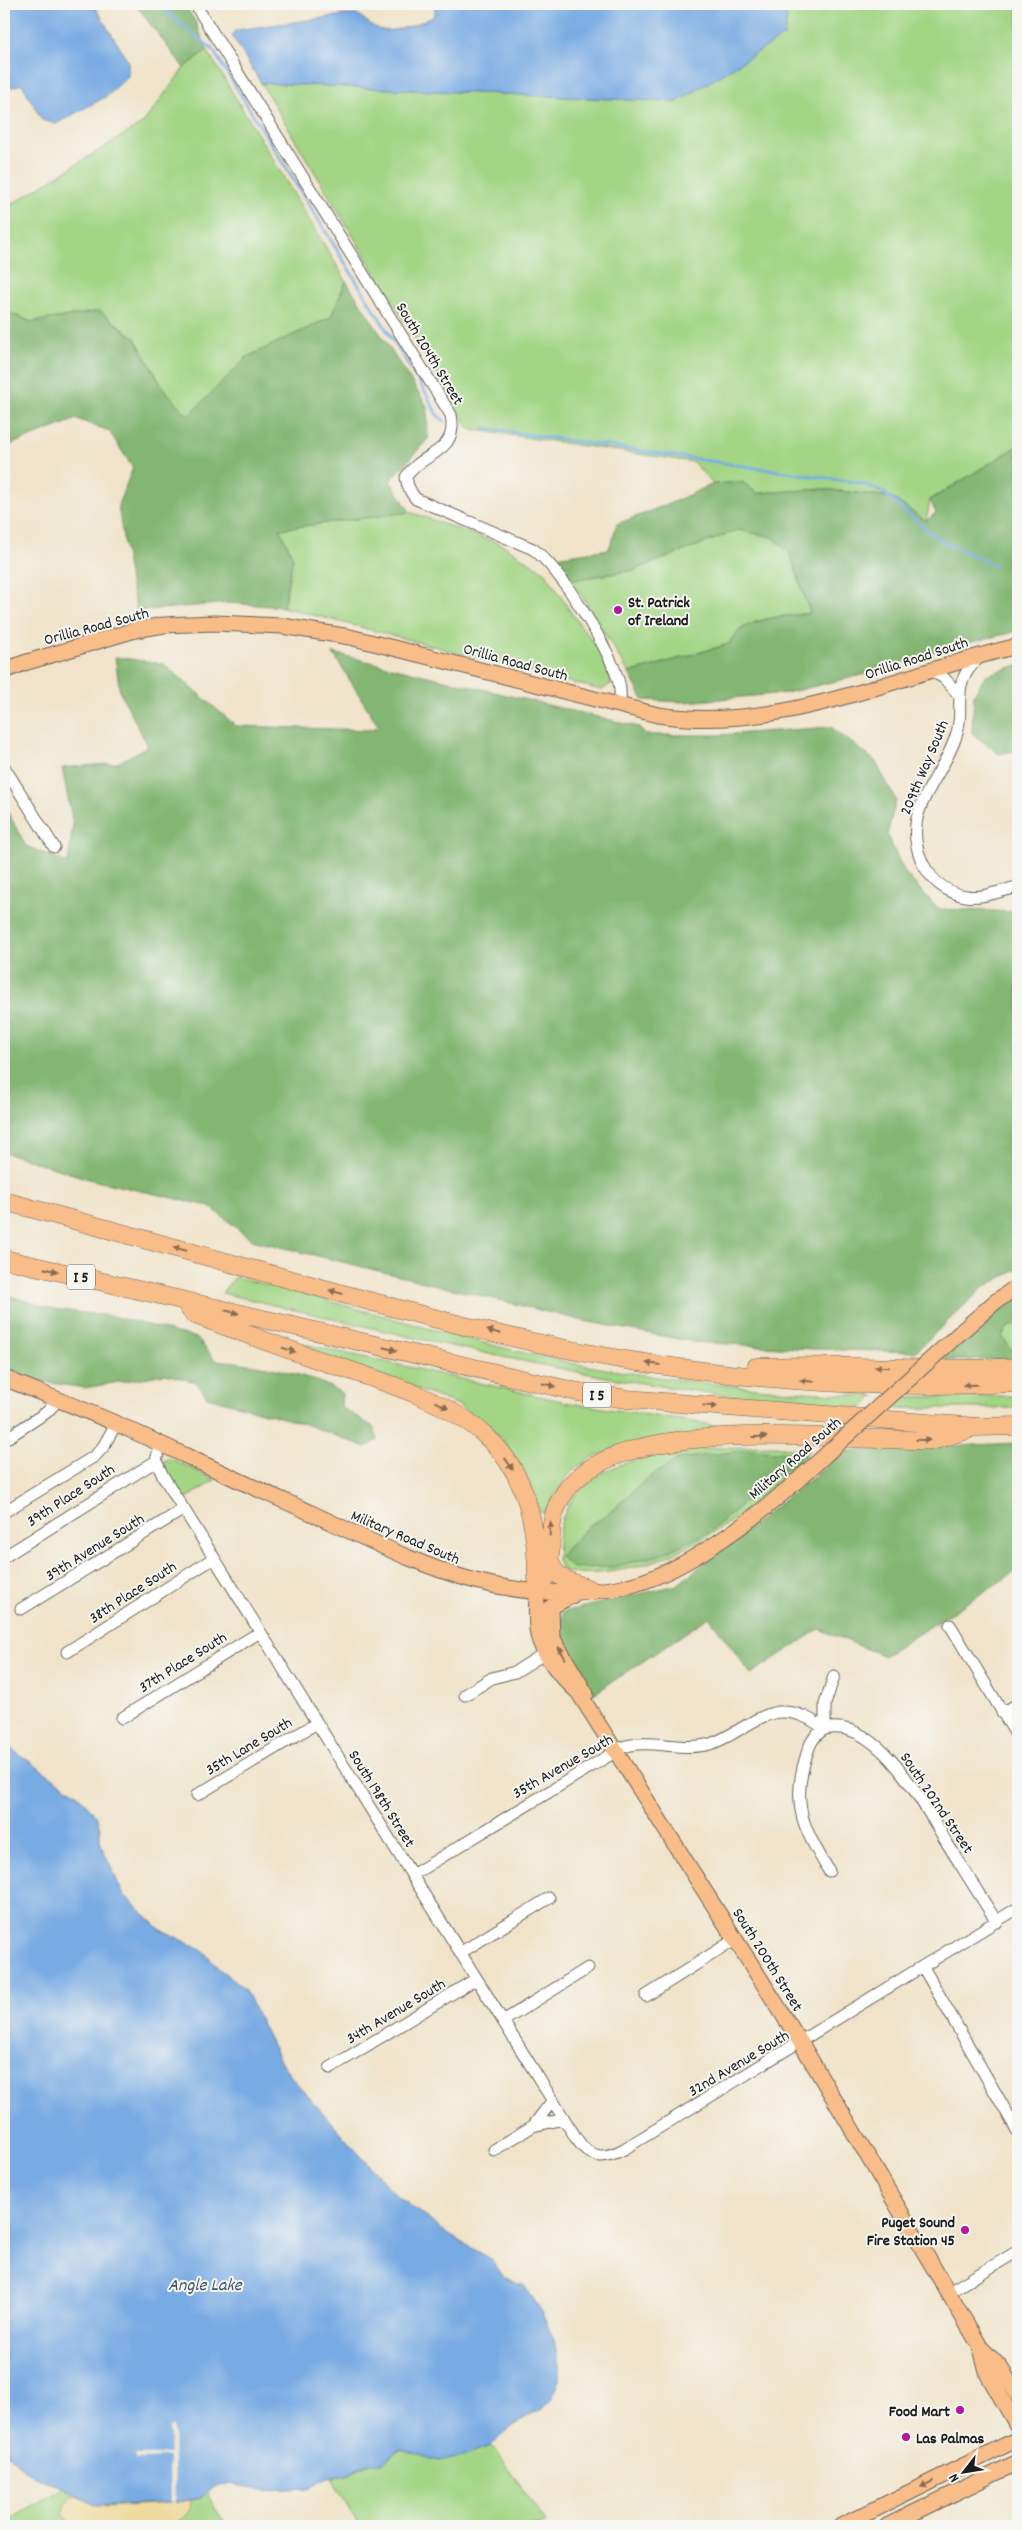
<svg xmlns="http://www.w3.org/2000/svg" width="1022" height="2530" font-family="Dekko,sans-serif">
  <rect width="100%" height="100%" fill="#f6f6f2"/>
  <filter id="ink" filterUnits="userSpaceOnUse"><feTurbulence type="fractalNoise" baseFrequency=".02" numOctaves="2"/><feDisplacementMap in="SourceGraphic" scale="10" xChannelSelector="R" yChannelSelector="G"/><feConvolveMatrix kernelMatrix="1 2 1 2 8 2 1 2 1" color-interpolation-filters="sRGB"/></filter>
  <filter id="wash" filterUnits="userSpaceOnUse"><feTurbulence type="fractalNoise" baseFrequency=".0096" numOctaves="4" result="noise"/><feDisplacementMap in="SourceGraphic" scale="20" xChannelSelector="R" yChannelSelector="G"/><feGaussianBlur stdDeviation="1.12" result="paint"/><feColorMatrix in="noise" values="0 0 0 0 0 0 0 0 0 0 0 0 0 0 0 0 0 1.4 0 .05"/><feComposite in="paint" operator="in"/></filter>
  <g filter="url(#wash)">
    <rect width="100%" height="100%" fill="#f0e3c9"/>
    <!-- green -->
    <path fill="#a3d585" stroke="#607850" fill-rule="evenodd" d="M764 4H1018V446L930 500 926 522 891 497 823 489 757 493 742 482 713 484 693 462 469 429 261 83 677 102Z
      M207 50 346 281 331 317 247 357 188 416 163 388 135 338 100 311 32 322 4 311V209L143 123 184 68Z
      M410 512 503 545 546 573 570 611 602 654 612 676 610 685 601 690 283 607 293 558 280 529Z
      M738 530 773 537 790 553 810 613C784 617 741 616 729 644L629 673 572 580 634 570Z
      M235 1277C338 1301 439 1334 542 1357 651 1380 764 1391 875 1396L864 1407C645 1397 434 1342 222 1293Z
      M1018 1324V1359H1017L1002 1336 1008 1327Z
      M277 1338 570 1403 765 1433C706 1437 622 1431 574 1470 563 1479 553 1498 546 1511L541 1513 527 1477 502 1439 459 1405Z
      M1018 1396V1408H887L899 1397Z
      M775 1446 809 1451C753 1516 655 1584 565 1572L557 1561C558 1542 558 1523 568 1506 601 1445 715 1448 775 1446ZM805 1454 751 1496 560 1556 588 1526 606 1516 648 1478Z
      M168 1459H172L215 1480 184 1500 164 1466V1461Z
      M490 2446 496 2450 546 2523 540 2526H359L332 2478 350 2474 375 2461 383 2462 401 2449 413 2453 462 2456Z
      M64 2487 86 2501 191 2500 201 2498 206 2492 226 2526H4V2523Z"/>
    <!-- forest -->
    <path fill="#82b672" stroke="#4f6947" d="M135 4H184L196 23 207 50 184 68Z
      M346 281 427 406 428 439 390 481 410 512 280 529 293 558 283 607 229 603 137 611 130 583 118 505 133 468 109 431 77 419 4 447V311L32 322 100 311 135 338 163 388 188 416 247 357 331 317Z
      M1018 446V631L926 653 883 670 786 693 686 702 643 700 629 673 729 644C742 616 782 618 810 613L790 553 773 537 738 530 634 570 572 580 555 557 609 549 617 524 671 503 713 484 742 482 757 493 823 489 891 497 926 521 936 513 930 500Z
      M333 653 639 727 645 735H720L831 727 875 761 896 800 887 835 905 873 938 909 1018 912V1269L984 1287 915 1352 814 1349 694 1342 584 1321 252 1240 209 1206 92 1180 4 1152V805L26 846 68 863 73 824 62 768 118 763 148 746 120 692 115 657 164 664 236 726 368 730 379 727Z
      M1018 665V750L999 754 972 733 974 694 986 675Z
      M4 1294 53 1309 116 1317 197 1338 215 1360C259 1364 304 1372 342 1393L341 1407 373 1427 378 1440 365 1447 305 1424 207 1397 196 1382 165 1374 85 1388 30 1380 4 1368Z
      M1018 1298V1324L1008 1327 1002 1336 1017 1359 941 1361 1001 1308Z
      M1018 1443V1570L884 1656 819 1629 751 1674 709 1617 594 1694 559 1637 563 1612 677 1585 846 1451Z
      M748 1450 805 1454 774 1476 710 1532 660 1555 613 1567 572 1568 560 1556 588 1526 606 1516 648 1478 678 1459Z"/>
    <!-- sand -->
    <path fill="#eeda9e" stroke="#857b5d" d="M72 2495 105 2507 170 2503 191 2500C191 2515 181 2519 170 2526H81L69 2522 63 2515 66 2504Z"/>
    <!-- water -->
    <path fill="#78aae3" stroke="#4a6380" d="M4 4H93L128 61V76L107 96 56 124 42 120 22 84 10 88 4 80Z
      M435 4H778L787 17 784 36 677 102 261 83 232 36 236 30 345 15H359C366 21 373 28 382 30 395 33 425 22 435 15Z
      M4 1744 77 1794 96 1815 100 1828V1842L123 1894 161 1930 203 1950 218 1968 244 1988 279 2059 292 2078 380 2178 400 2198 449 2235 491 2259 503 2276 515 2283 524 2285 539 2307 554 2340 559 2366V2380L551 2399 541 2409 512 2426 490 2446 462 2456 439 2461 401 2449 383 2462 368 2463 350 2474 328 2478 308 2488 270 2490 228 2484 218 2485 207 2492 201 2498 170 2503 96 2506 60 2485 40 2479 23 2469 4 2450Z"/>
    <!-- pier -->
    <path fill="#f0e3c9" d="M169 2427H173L175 2503H170L169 2458 135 2459V2455H170Z"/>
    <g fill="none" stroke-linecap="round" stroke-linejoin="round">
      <!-- stream -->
      <path stroke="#78aae3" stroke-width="3" d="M157 4 213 50 427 395 437 415 445 421
        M484 428 861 483 884 493 938 539 995 566"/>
    </g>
  </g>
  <g filter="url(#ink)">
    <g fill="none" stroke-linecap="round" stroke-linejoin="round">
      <defs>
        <path id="minor" d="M195 4 451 415C459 454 421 452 406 477 407 486 410 492 416 499L533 549C561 569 610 650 619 683 621 691 620 698 620 706
          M981 656C946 686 968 704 955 739 946 765 928 785 919 811 907 846 927 890 966 896 982 899 1002 890 1018 887
          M931 671 944 678 959 695
          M4 767 54 847
          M4 1440 47 1412 58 1400
          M160 1446 156 1461 163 1476 576 2138C590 2159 603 2160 624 2149L1018 1908
          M4 1512 95 1456 103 1447 116 1424
          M4 1557 156 1461
          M21 1609 184 1509
          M950 1625 1018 1738
          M67 1652 214 1558
          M834 1676 825 1704V1729C878 1716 925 1807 947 1843 964 1870 980 1896 997 1922
          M465 1695 492 1678 515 1672 547 1652
          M1002 1713 1018 1704
          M122 1718 260 1632
          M197 1795 317 1723
          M412 1875 623 1747C651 1738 681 1752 710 1744 734 1737 755 1715 779 1712 798 1711 811 1719 825 1729 812 1736 809 1746 805 1760 791 1808 805 1830 829 1871
          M460 1953 549 1898
          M923 1967 1018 2132
          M646 1996 736 1939
          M503 2021 588 1968
          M330 2068 476 1979
          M533 2126 553 2100
          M494 2150 533 2126 564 2119
          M949 2292 1018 2251"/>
        <path id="major" d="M4 671 24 663 135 630 164 625 215 623 282 626 350 637 658 715C784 734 899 673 1018 646
          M962 1331 995 1302 1018 1286
          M4 1378C41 1393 78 1407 115 1423 173 1449 231 1478 289 1503 404 1554 490 1611 623 1587 684 1575 765 1511 810 1469
          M537 1592C537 1606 535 1621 538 1635 543 1656 562 1678 578 1692L801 2043 981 2348 988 2375 1018 2427
          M573 1595 551 1607 552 1637 586 1694
          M982 2349 1000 2367 1018 2396
          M841 2526 1018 2439
          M887 2526 1018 2462"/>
        <path id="highway" d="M4 1201C106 1229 208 1256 310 1285 420 1315 532 1346 645 1363 768 1382 894 1389 1018 1383
          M4 1259 578 1392 627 1399 977 1427 1018 1426
          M185 1302 193 1314C241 1332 288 1350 337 1366 458 1406 537 1433 537 1579
          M756 1367C844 1363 931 1373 1018 1367
          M549 1557C553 1581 574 1581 593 1591
          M537 1592C540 1586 545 1579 547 1572 556 1541 543 1524 565 1492 616 1418 804 1438 885 1439 901 1439 918 1442 934 1440 945 1438 956 1433 967 1430"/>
      </defs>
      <!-- minor casing -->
      <use href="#minor" stroke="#666259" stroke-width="13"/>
      <!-- major casing -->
      <use href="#major" stroke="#666259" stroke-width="17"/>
      <!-- highway casing -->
      <use href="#highway" stroke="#666259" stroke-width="19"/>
      <!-- minor -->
      <use href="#minor" stroke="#fff" stroke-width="11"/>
      <!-- major -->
      <use href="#major" stroke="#f8bd89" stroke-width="15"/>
      <!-- highway -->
      <use href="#highway" stroke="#f8bd89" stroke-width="18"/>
      <defs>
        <path id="major-bridge" d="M810 1469 962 1331"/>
      </defs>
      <!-- major-bridge casing -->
      <use href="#major-bridge" stroke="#666259" stroke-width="17" stroke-linecap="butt"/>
      <!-- major-bridge -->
      <use href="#major-bridge" stroke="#f8bd89" stroke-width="15"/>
    </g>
    <!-- one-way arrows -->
    <defs><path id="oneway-solid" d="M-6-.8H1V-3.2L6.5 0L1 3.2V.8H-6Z" transform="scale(1.25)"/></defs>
    <g fill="#8a6c52">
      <use href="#oneway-solid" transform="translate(180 1249) rotate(-165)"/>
      <use href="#oneway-solid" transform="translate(51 1270) rotate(13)"/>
      <use href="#oneway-solid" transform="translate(336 1292) rotate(-165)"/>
      <use href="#oneway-solid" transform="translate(232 1312) rotate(13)"/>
      <use href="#oneway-solid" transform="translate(494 1332) rotate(-166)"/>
      <use href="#oneway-solid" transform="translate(390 1349) rotate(13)"/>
      <use href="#oneway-solid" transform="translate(289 1350) rotate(19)"/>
      <use href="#oneway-solid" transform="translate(653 1364) rotate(-173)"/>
      <use href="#oneway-solid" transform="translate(882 1367) rotate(-178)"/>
      <use href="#oneway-solid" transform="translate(807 1381) rotate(-175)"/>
      <use href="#oneway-solid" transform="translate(549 1385) rotate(13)"/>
      <use href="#oneway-solid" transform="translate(970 1385) rotate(179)"/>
      <use href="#oneway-solid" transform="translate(442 1405) rotate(28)"/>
      <use href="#oneway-solid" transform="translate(710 1406) rotate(5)"/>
      <use href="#oneway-solid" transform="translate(760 1437)"/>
      <use href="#oneway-solid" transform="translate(923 1440) rotate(1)"/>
      <use href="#oneway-solid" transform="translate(509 1464) rotate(55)"/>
      <use href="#oneway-solid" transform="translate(550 1529) rotate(-87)"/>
      <use href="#oneway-solid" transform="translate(562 1653) rotate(-121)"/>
      <use href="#oneway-solid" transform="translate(927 2484) rotate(154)"/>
    </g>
  </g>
  <!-- markers -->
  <g fill="#b5179e" stroke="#f6f6f2" stroke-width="2">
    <circle cx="618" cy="610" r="5"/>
    <circle cx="965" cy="2230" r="5"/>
    <circle cx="960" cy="2410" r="5"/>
    <circle cx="906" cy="2437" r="5"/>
  </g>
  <g text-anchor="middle" stroke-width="4" stroke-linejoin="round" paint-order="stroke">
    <!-- shield labels -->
    <g fill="#f6f6f2" stroke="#5d5d5c" stroke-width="1">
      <rect x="67" y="1264.5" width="28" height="25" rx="4"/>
      <rect x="583" y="1382.5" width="28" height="25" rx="4"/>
    </g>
    <g font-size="15" font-weight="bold" fill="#1c1c1c">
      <text x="81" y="1282">I 5</text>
      <text x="597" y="1400">I 5</text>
    </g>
    <!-- street labels -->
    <g font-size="16" fill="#1c1c1c" stroke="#f6f6f2">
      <text transform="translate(431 353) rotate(59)" y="6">South 204th Street</text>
      <text transform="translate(96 625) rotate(-15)" y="6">Orillia Road South</text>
      <text transform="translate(916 657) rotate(-18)" y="6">Orillia Road South</text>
      <text transform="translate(516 661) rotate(15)" y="6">Orillia Road South</text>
      <text transform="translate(923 767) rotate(-67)" y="6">209th Way South</text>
      <text transform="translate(794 1457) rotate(-41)" y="6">Military Road South</text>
      <text transform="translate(70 1494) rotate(-33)" y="6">39th Place South</text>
      <text transform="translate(406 1536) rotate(23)" y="6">Military Road South</text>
      <text transform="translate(94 1546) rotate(-32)" y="6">39th Avenue South</text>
      <text transform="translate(132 1591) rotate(-33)" y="6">38th Place South</text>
      <text transform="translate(182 1661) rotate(-32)" y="6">37th Place South</text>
      <text transform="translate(248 1745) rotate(-31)" y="6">35th Lane South</text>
      <text transform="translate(562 1765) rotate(-30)" y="6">35th Avenue South</text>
      <text transform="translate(383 1798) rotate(58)" y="6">South 198th Street</text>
      <text transform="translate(938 1802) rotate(56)" y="6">South 202nd Street</text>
      <text transform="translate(769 1959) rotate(58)" y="6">South 200th Street</text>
      <text transform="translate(395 2010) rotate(-31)" y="6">34th Avenue South</text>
      <text transform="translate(738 2062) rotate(-31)" y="6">32nd Avenue South</text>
    </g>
    <!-- poi labels -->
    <g font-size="16" font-weight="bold" fill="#1c1c1c" stroke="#f6f6f2" text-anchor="start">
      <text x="628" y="607">St. Patrick<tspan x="628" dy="18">of Ireland</tspan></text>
      <text x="955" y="2227" text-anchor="end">Puget Sound<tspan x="955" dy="18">Fire Station 45</tspan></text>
      <text x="950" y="2416" text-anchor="end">Food Mart</text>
      <text x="916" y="2443">Las Palmas</text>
    </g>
    <!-- water labels -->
    <g font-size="18" font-style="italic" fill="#41556c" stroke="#f6f6f2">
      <text x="205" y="2290">Angle Lake</text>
    </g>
  </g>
  <!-- margin -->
  <rect width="1022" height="2530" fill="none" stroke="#f6f6f2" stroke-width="20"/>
  <!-- north arrow -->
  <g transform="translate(964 2472) rotate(239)" stroke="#f6f6f2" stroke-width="4" paint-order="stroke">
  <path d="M0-4L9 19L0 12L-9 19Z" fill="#1c1c1c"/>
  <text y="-8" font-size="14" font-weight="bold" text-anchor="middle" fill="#1c1c1c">N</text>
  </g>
</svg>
